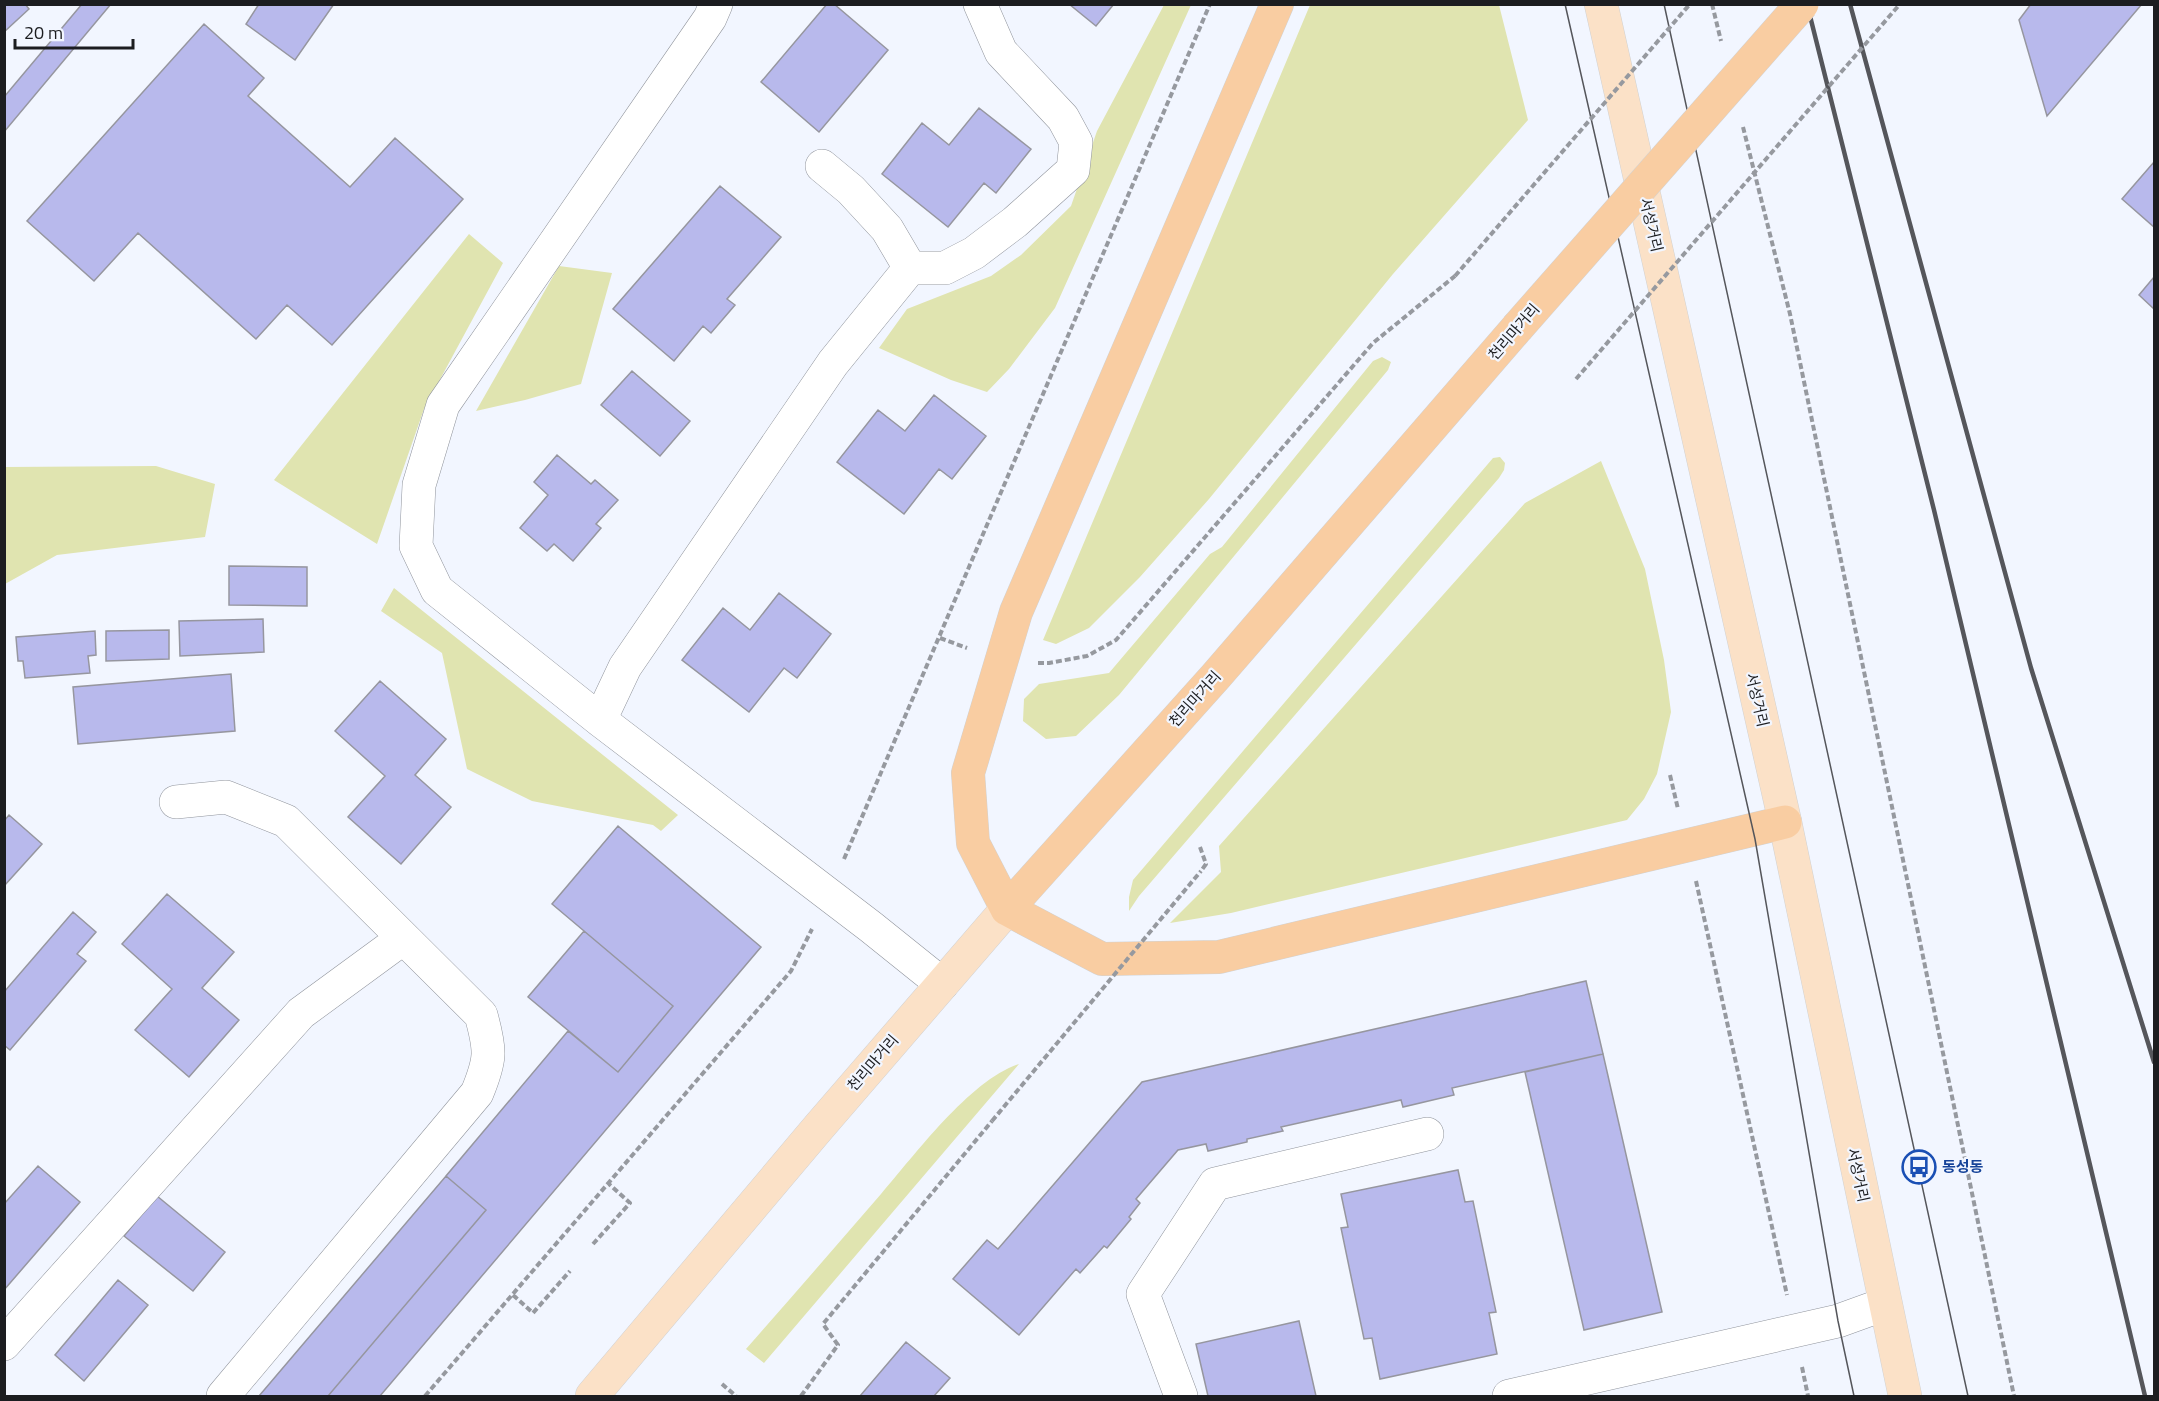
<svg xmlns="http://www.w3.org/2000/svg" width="2159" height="1401" font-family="'Titillium Web','Noto Sans KR',sans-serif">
  <rect width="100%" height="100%" fill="#f2f6ff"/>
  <!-- green -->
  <path fill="#e0e4b0" d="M1164 5H1191L1055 308 1009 369 987 392 951 380 879 348 907 309 991 276 1021 255 1071 206 1097 131Z
    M1310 5H1499L1528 120 1393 274 1209 499 1140 577 1089 628 1056 644 1043 640Z
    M469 234 503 263 424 409 377 544 274 480Z
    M559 266 612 273 581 384 525 400 476 411Z
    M1382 357 1391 362 1388 370 1119 695 1076 736 1046 739 1023 721 1024 699 1039 684 1109 673 1210 554 1222 547 1373 361Z
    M1500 457 1505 463 1504 470 1499 478 1139 896 1129 911V897L1133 880 1493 458Z
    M1601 461 1645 569 1664 660 1671 712 1657 774 1644 799 1627 820 1231 913 1170 923 1221 872 1219 846 1525 503Z
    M156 466 215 484 205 537 57 555 5 584V467Z
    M394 588 678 815 661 831 653 825 532 801 467 769 442 653 381 611Z
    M1019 1064 764 1363 746 1349C791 1298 836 1246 881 1194 915 1155 970 1080 1019 1064Z"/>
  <!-- building -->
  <path fill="#b8b9ec" stroke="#96969f" stroke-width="1.5" d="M4 4H25L29 9 4 32Z
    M82 4H111L4 132V97Z
    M259 4H334L295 60 246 24Z
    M827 4H834L888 50 819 132 761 82Z
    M1069 4H1114L1096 26Z
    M2031 4H2142L2047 116 2019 20Z
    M204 24 264 78 248 96 350 187 395 138 463 199 332 345 287 305 256 339 138 233 94 281 27 221Z
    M979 108 1031 149 996 193 984 183 948 227 882 174 922 123 949 145Z
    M2154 162V227L2122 199Z
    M720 186 781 237 727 299 735 305 711 333 703 326 674 361 613 309Z
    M2154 277V309L2139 295Z
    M632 371 690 421 660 456 601 405Z
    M934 395 986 436 952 479 939 469 904 514 837 462 878 410 905 431Z
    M557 455 591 484 595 480 618 500 596 524 601 528 573 561 554 544 547 551 520 528 548 495 534 482Z
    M229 566 307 567V606L229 605Z
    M779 593 831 634 797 678 784 668 749 712 682 660 723 608 750 630Z
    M263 619 264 652 180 656 179 621Z
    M169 630V659L106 661V631Z
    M95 631 96 655 88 656 90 673 25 678 23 661H18L16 637Z
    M231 674 235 731 78 744 73 687Z
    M380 681 446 739 415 775 451 807 401 864 348 817 385 776 335 731Z
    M9 815 42 844 4 886V821Z
    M618 826 761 947 380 1396H328L486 1210 446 1176 568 1031 618 1072 673 1006 552 904Z
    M167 894 234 952 202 988 239 1020 189 1077 135 1030 172 989 122 944Z
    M73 912 96 932 77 954 86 961 10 1050 4 1045V992Z
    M584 931 673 1006 618 1072 528 997Z
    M1586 981 1603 1054 1452 1088 1454 1095 1403 1107 1401 1100 1281 1127 1283 1131 1247 1139V1142L1208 1151 1206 1144 1178 1150 1136 1199 1140 1203 1129 1217 1131 1219 1107 1248 1104 1246 1080 1273 1076 1269 1019 1335 953 1279 987 1240 998 1249 1142 1082Z
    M1603 1054 1662 1312 1584 1330 1525 1072Z
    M38 1166 80 1202 4 1290V1204Z
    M1458 1170 1465 1202 1473 1201 1496 1312 1489 1313 1497 1354 1380 1379 1372 1338 1364 1339 1341 1228 1348 1227 1341 1194Z
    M446 1176 486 1210 328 1396H259Z
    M157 1196 225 1252 193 1291 124 1236Z
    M118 1280 148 1305 84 1381 55 1355Z
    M1299 1321 1316 1396H1208L1196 1344Z
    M906 1342 950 1378 934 1396H860Z"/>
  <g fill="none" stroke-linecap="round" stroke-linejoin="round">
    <defs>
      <path id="minor" d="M716 4 710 18 443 405 419 485 416 546 437 590 600 720 871 927 942 984
        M822 166 851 190 887 229 910 268
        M600 720 625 667 833 363 910 268H945L974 253 1015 222 1073 170 1076 142 1063 118 1001 52 980 4
        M176 802 226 797 286 821 481 1015C491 1051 491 1059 477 1093L223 1396
        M4 1344 301 1013 402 939
        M1181 1396 1143 1294 1215 1184 1427 1134
        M1509 1396 1838 1321 1885 1304"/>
      <path id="major" d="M1601 4 1785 822 1905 1396
        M592 1396 818 1128 1007 909"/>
      <path id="highway" d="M1277 4 1016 612 968 773 973 843 1007 909 1102 959 1219 957 1785 822
        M1007 909 1216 676 1517 328"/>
    </defs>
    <!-- minor casing -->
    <use href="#minor" stroke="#90949c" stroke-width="34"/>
    <!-- major casing -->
    <use href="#major" stroke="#d2d2d2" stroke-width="34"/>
    <!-- highway casing -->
    <use href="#highway" stroke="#d2d2d2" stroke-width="34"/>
    <!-- path -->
    <path stroke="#96999f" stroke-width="4" stroke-dasharray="6 3" stroke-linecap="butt" d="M1712 4 1721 41
      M1743 127 1790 314 2014 1396
      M940 638 967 648
      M1038 663H1049L1087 656 1116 640 1373 343 1455 276
      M1670 775 1678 809
      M1200 847 1206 864 1201 871
      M844 859 1210 4
      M1696 881 1787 1295
      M593 1244 630 1203 609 1184
      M513 1295 533 1313 570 1271
      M1802 1367 1808 1396
      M722 1384 736 1396
      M425 1396 791 971 812 929
      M801 1396 838 1345 823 1324 992 1121"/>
    <!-- minor -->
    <use href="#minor" stroke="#fff" stroke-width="33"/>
    <!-- major -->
    <use href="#major" stroke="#fbe1c7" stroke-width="33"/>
    <!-- highway -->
    <use href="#highway" stroke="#f9cda2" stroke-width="33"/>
    <!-- tram -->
    <path stroke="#55565b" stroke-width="1.5" d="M1565 4 1755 839 1838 1321 1854 1396
      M1664 4 1968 1396"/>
    <!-- rail -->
    <path stroke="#55565b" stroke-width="4.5" d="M1807 4 1934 510 2145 1396
      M1850 4 2031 668 2154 1062"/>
    <defs>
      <path id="highway-bridge" d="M1517 328 1802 4"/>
    </defs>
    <!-- highway-bridge casing -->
    <use href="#highway-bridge" stroke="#d2d2d2" stroke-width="34" stroke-linecap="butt"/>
    <!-- path-bridge -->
    <path stroke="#96999f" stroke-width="4" stroke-dasharray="6 3" stroke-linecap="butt" d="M1455 276 1690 4
      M1576 379 1900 4
      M992 1121 1201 871"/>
    <!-- highway-bridge -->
    <use href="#highway-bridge" stroke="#f9cda2" stroke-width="33"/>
  </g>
  <!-- icons -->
  <defs>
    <symbol id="bus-ring" viewBox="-11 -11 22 22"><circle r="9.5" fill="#f2f6ff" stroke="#1a4fb4" stroke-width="1.5"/><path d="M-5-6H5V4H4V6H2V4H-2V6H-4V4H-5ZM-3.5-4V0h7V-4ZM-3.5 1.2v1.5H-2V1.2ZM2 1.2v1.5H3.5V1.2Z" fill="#1a4fb4"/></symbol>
  </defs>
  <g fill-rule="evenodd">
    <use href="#bus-ring" x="1900" y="1148" width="38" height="38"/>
  </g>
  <g text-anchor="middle" stroke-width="4.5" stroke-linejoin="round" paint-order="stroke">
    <!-- street labels -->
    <g font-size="15" fill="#1c1d20" stroke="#f2f6ff">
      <text transform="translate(1651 225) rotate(77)" y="5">서성거리</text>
      <text transform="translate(1514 332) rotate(-49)" y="5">천리마거리</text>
      <text transform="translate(1195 699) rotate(-48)" y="5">천리마거리</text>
      <text transform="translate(1757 700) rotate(77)" y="5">서성거리</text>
      <text transform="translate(873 1063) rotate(-49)" y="5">천리마거리</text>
      <text transform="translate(1858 1175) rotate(78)" y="5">서성거리</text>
    </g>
    <!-- transit labels -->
    <g font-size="15" font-weight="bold" fill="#164399" stroke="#f2f6ff" text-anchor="start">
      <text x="1942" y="1172">동성동</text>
    </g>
  </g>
  <!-- border -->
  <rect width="2159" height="1401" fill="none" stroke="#1c1d20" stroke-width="12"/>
  <!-- scale -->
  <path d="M15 39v9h118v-9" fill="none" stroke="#1c1d20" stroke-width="3"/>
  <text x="24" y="39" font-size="18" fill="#1c1d20" stroke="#f2f6ff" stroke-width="4.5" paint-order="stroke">20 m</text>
</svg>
